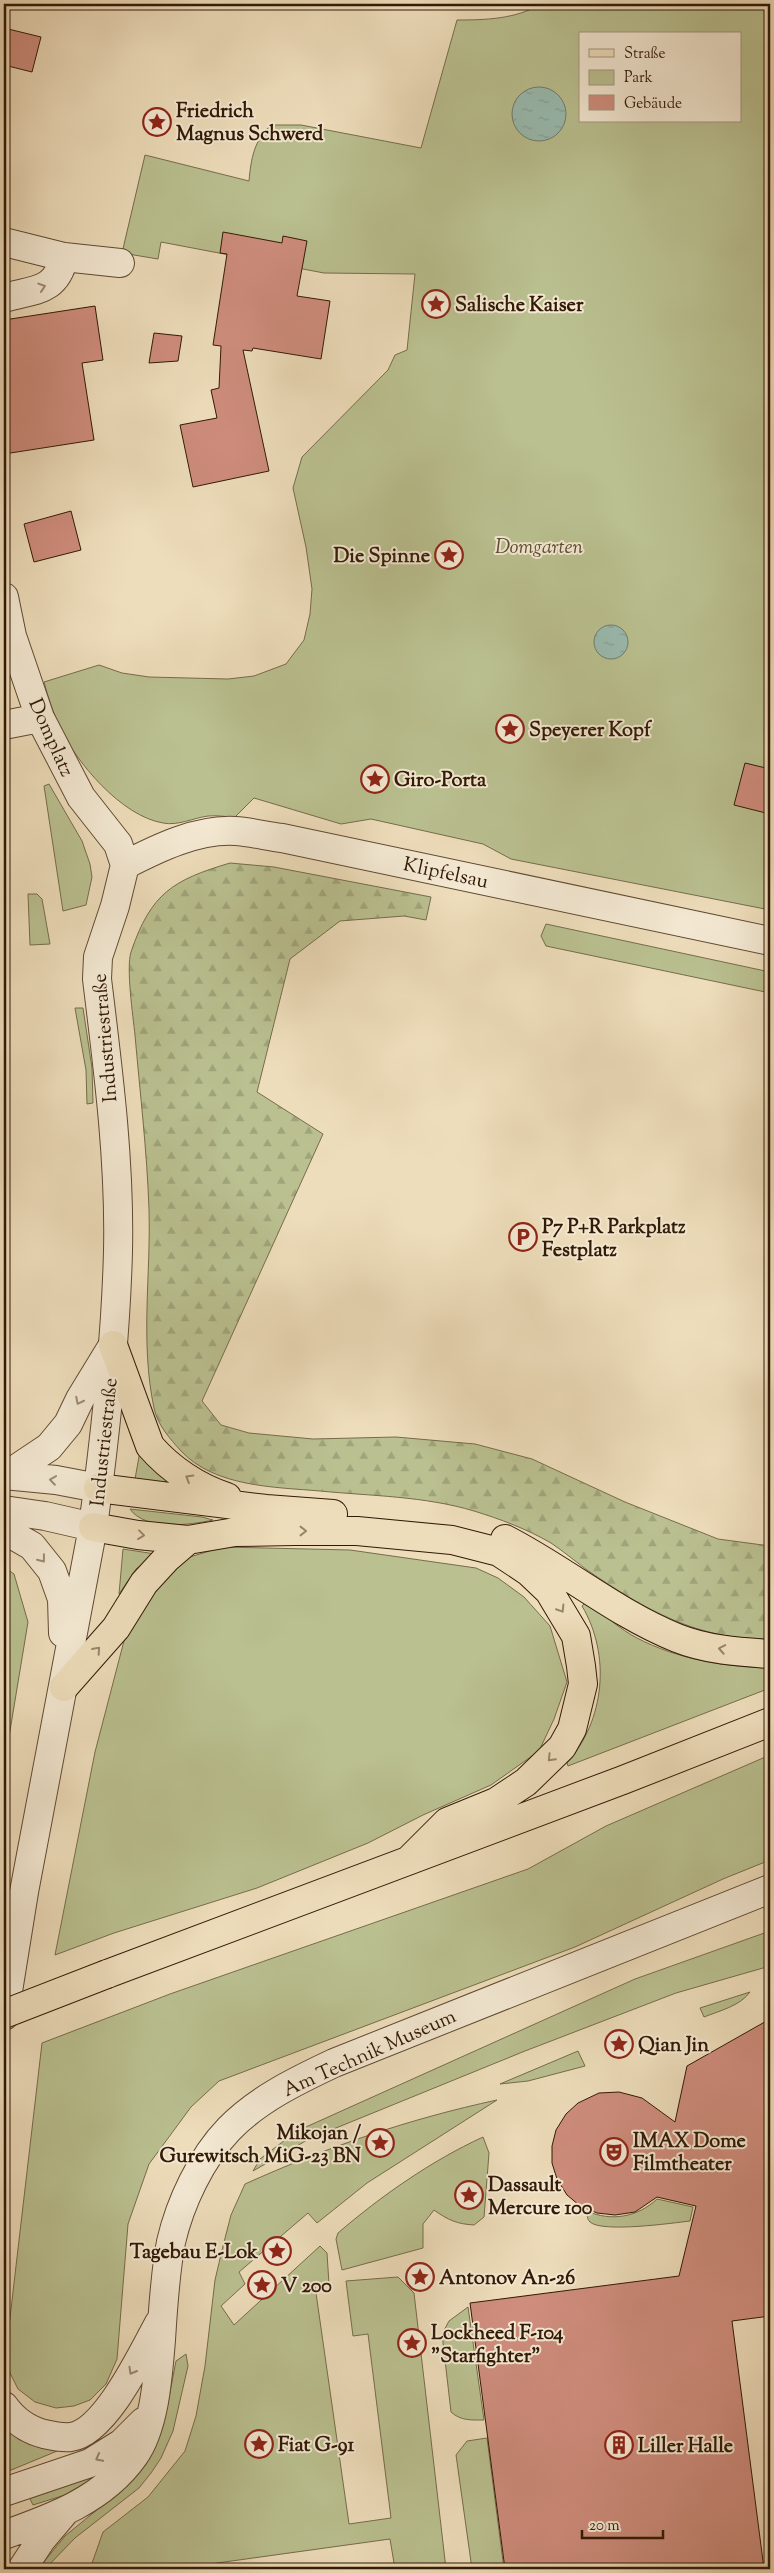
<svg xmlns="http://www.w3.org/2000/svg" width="774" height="2573" font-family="'Sorts Mill Goudy',serif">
  <defs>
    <pattern id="forest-firs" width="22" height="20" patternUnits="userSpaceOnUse" patternTransform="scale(1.25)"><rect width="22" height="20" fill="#bac090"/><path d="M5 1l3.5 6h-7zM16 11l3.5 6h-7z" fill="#a0a47b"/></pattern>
    <pattern id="water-ripples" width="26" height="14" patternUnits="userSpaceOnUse" patternTransform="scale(1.25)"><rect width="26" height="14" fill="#99bcb1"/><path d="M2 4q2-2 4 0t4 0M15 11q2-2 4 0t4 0" fill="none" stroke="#84a197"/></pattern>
  </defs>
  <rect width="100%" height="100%" fill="#edb"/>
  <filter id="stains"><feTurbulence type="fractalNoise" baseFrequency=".004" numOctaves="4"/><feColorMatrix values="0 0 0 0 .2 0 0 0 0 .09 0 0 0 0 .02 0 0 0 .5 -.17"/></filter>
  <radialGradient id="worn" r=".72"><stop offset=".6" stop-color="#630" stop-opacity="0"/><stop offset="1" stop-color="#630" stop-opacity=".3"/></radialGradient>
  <!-- green -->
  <path fill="#bac090" stroke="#766c4b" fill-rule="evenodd" d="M541 4H770V910L511 859 483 844 371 819 341 824 254 798 235 817C226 817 217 815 208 816 193 818 178 826 163 823 121 816 76 762 59 726 53 712 48 697 44 682L99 665 122 673 149 677 228 679 254 676 286 664 304 640 310 614 312 589 306 547 293 488 302 457 388 370 395 355 407 350 415 274 324 273 161 242 158 259 122 253 145 155 249 181C251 159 254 140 271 125H301L421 148 457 20C486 20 516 19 541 4ZM580 34H740V121H580Z
    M49 784 82 841 90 864 92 877 86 905 63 911 44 786Z
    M28 894H37L42 899 50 944 30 945Z
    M546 924 770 972V993L546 946 541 936Z
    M75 1008H83L92 1068 93 1103 87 1104 86 1070Z
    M140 1451 172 1486 135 1479Z
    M130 1509 202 1517 213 1520C190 1525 145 1531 130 1509Z
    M223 1547 350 1550 476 1568 498 1578 524 1597 550 1626 567 1682 554 1719 539 1751 491 1785 423 1815 368 1843 257 1888 114 1933 55 1955 95 1752 125 1637 152 1589 183 1559Z
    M123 1549 155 1554 136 1569 119 1594Z
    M4 1567 14 1574 28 1622 4 1767Z
    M586 1602C602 1613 621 1630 637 1638 677 1659 725 1667 770 1668V1688L568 1766 567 1763C605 1720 611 1655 582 1606Z
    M770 1755V1860L723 1879 575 1947 219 2081 191 2107 149 2164 128 2224 117 2359 106 2384 90 2400 74 2406 56 2408 35 2402 18 2389 8 2369 6 2352 42 2043 170 1994 528 1869 606 1826Z
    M770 1931V1966L676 1993 525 2051 309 2139 253 2171 260 2159 297 2131 635 1979Z
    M750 1992C740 2006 719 2011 704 2017L700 2008Z
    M578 2051 585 2066 528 2081 500 2084Z
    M497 2100 367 2183 317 2223 308 2213 239 2272 245 2284 221 2306 234 2325 320 2246 327 2253 329 2284 315 2286 349 2524 391 2518 368 2334 353 2336 346 2281 398 2277 414 2293 446 2569H395L390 2539 174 2569H90L103 2532 148 2497 185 2451 196 2416 205 2366 215 2280 223 2246 231 2215 245 2184C327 2147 409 2119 497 2100Z
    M483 2137 489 2153 484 2217 474 2225C457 2224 448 2220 434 2210L423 2224V2248L342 2270 336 2239 338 2233C381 2196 431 2161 483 2137Z
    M657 2199 693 2207 690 2221C673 2223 602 2233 590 2222 587 2219 587 2215 587 2211 611 2222 638 2217 657 2199Z
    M468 2307 484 2420C471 2420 461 2421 451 2412L442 2334 449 2321Z
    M186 2354 188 2366 173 2431 161 2458 151 2473 139 2488 75 2538 45 2569H38L65 2536 131 2482 146 2463 165 2418 176 2361Z
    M4 2428 23 2441 62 2449 4 2473Z
    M487 2438 504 2569H472L456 2455 467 2441Z
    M89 2476 92 2479 65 2495 33 2505 29 2497Z"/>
  <!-- forest -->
  <path fill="url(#forest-firs)" stroke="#766c4b" d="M230 863 274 867 431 897 426 920 404 916 340 921 290 959 257 1092 323 1134 202 1401 221 1425 249 1433 313 1439 396 1437 475 1444 532 1459 625 1502 718 1539 770 1546V1639C699 1641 644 1609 587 1570 575 1561 563 1551 551 1543 527 1529 500 1519 474 1511 424 1496 371 1496 320 1491 274 1487 215 1487 181 1451 170 1439 157 1424 154 1408 140 1342 151 1275 149 1209 147 1151 140 1093 135 1035 133 1016 126 968 131 952 151 893 173 880 230 863Z"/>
  <!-- water -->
  <path fill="url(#water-ripples)" stroke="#6f7b6d" d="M512 114a27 27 0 1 1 54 0a27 27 0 1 1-54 0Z
    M594 642a17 17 0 1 1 34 0a17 17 0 1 1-34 0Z"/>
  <!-- building -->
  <path fill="#cf8d7d" stroke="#311906" d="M4 28 41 37 32 72 4 65Z
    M223 232 282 243 283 236 307 241 297 296 330 301 321 359 253 348 252 351 243 350 269 471 193 487 180 425 217 418 211 390 219 388 221 346 213 345 227 254 220 253Z
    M95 306 103 360 82 363 94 440 4 454V320Z
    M154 333 182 336 178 361 149 363Z
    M71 511 81 550 34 562 24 524Z
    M745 763 770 769V814L734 805Z
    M770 2019V2316L732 2321 764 2569H505L470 2303 679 2276 696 2206 657 2197 635 2212 615 2215 597 2213 579 2205 567 2195 557 2179 552 2163V2146L556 2130 566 2114 578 2103 599 2093 619 2092 642 2098 675 2122 687 2066Z"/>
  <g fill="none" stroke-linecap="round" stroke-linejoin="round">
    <defs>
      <path id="minor" d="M4 242 64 257 120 263
        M4 298C34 289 56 293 64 257
        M4 597 12 636 40 718 81 797 118 844 125 865
        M4 725 40 718
        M125 865C158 848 197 829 235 831 251 832 266 836 282 838L770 941
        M98 1488C108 1409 116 1330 118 1251 120 1160 108 1069 97 979L98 957 115 906 125 865"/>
      <path id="tertiary" d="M4 1475 56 1480 98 1488 93 1527 24 1892 4 2016
        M7 1475 49 1447 68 1424 80 1399 113 1345
        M4 1510 45 1516 93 1527
        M4 1530 32 1546 52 1571 62 1599 63 1633
        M4 2406C14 2420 28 2430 44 2434 53 2436 62 2438 71 2437 106 2432 143 2352 159 2323
        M4 2492 90 2463 122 2443 143 2422
        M4 2535C52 2518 103 2500 134 2456 155 2427 158 2375 161 2340 163 2308 165 2273 171 2242 180 2203 201 2158 229 2129 258 2099 298 2080 334 2063L770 1889
        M22 2569 41 2540 63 2514"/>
      <path id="primary" d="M113 1345 150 1446C170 1469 198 1488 227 1497
        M98 1488 266 1509 333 1514
        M93 1527 138 1535 188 1540 235 1532 295 1531H357L452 1540 499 1552 529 1572 549 1591 576 1636 581 1666 583 1684 572 1729 562 1747 526 1782 496 1802 447 1822 410 1859
        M505 1539C564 1569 615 1613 677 1638 707 1650 739 1652 770 1654
        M64 1687 116 1628 144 1583 167 1558 188 1540
        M107 1974 623 1780 770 1722"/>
    </defs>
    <!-- minor casing -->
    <use href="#minor" stroke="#604a33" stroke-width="30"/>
    <!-- tertiary casing -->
    <use href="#tertiary" stroke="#604a33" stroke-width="30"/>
    <!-- primary casing -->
    <use href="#primary" stroke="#311906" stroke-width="30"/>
    <!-- minor -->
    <use href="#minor" stroke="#f4e9d3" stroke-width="28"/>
    <!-- tertiary -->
    <use href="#tertiary" stroke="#f4e9d3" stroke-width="28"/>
    <!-- primary -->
    <use href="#primary" stroke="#edb" stroke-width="28"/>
    <defs>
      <path id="primary-bridge" d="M4 2014 107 1974"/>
    </defs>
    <!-- primary-bridge casing -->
    <use href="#primary-bridge" stroke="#311906" stroke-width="30" stroke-linecap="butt"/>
    <!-- primary-bridge -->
    <use href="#primary-bridge" stroke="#edb" stroke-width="28"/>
  </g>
  <!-- one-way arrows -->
  <defs><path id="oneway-chevron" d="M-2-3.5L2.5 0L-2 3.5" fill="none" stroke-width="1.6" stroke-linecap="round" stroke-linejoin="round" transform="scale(1.25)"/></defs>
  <g stroke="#9c8b77">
    <use href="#oneway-chevron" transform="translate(42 287) rotate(-18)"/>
    <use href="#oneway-chevron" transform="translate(79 1401) rotate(117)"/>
    <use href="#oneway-chevron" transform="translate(53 1480) rotate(-172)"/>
    <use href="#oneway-chevron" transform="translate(42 1559) rotate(52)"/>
    <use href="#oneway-chevron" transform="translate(132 2371) rotate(120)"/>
    <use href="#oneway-chevron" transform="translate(99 2458) rotate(152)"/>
  </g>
  <g stroke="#99856a">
    <use href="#oneway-chevron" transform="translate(189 1478) rotate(-149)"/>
    <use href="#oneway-chevron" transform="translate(303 1531)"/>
    <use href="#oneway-chevron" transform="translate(141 1535) rotate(7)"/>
    <use href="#oneway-chevron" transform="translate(561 1609) rotate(58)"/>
    <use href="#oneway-chevron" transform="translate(722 1649) rotate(-170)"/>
    <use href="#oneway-chevron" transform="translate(97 1650) rotate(-49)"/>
    <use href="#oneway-chevron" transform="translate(551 1758) rotate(134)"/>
  </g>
  <!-- icons -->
  <defs>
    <symbol id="sight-ring" viewBox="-11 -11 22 22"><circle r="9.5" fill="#f4e9d3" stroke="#8f2418" stroke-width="1.5"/><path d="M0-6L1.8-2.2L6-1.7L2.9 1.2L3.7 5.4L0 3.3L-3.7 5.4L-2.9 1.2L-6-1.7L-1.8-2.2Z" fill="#8f2418"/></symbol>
    <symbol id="parking-ring" viewBox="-11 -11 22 22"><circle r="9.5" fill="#f4e9d3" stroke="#8f2418" stroke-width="1.5"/><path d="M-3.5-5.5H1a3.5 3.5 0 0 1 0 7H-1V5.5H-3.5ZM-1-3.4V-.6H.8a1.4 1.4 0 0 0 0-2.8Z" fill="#8f2418"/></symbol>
    <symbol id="theatre-ring" viewBox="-11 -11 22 22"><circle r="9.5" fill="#f4e9d3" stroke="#8f2418" stroke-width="1.5"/><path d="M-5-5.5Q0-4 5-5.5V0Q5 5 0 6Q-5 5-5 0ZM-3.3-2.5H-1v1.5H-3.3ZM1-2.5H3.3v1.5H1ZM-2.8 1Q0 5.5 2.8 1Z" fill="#8f2418"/></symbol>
    <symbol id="building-ring" viewBox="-11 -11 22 22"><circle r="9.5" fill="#f4e9d3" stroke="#8f2418" stroke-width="1.5"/><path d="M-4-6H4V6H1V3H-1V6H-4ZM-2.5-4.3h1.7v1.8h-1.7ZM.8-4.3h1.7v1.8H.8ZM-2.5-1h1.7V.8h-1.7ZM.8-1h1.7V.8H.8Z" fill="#8f2418"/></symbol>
  </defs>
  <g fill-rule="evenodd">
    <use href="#sight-ring" x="141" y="106" width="32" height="32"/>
    <use href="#sight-ring" x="420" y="288" width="32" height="32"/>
    <use href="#sight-ring" x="433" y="539" width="32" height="32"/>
    <use href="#sight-ring" x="494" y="713" width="32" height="32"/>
    <use href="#sight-ring" x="359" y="763" width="32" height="32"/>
    <use href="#parking-ring" x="507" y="1221" width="32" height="32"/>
    <use href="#sight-ring" x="603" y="2028" width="32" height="32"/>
    <use href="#sight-ring" x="364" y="2127" width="32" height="32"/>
    <use href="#theatre-ring" x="598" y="2136" width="32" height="32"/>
    <use href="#sight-ring" x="453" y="2179" width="32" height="32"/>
    <use href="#sight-ring" x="261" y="2235" width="32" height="32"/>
    <use href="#sight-ring" x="404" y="2261" width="32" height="32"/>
    <use href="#sight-ring" x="246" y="2269" width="32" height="32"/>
    <use href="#sight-ring" x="396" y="2327" width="32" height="32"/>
    <use href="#sight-ring" x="243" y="2428" width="32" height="32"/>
    <use href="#building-ring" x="603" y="2429" width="32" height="32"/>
  </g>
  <g text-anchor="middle" stroke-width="4" stroke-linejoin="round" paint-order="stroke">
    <!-- poi labels -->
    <g font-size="20" font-weight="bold" fill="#311906" stroke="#f4e9d3" text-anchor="start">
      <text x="176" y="117">Friedrich<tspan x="176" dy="23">Magnus Schwerd</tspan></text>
      <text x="455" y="311">Salische Kaiser</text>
      <text x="430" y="562" text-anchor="end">Die Spinne</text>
      <text x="529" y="736">Speyerer Kopf</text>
      <text x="394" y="786">Giro-Porta</text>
      <text x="542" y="1233">P7 P+R Parkplatz<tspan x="542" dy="23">Festplatz</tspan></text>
      <text x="638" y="2051">Qian Jin</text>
      <text x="361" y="2139" text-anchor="end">Mikojan /<tspan x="361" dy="23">Gurewitsch MiG-23 BN</tspan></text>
      <text x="633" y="2147">IMAX Dome<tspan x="633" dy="23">Filmtheater</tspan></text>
      <text x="488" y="2191">Dassault<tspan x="488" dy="23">Mercure 100</tspan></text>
      <text x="258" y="2258" text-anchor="end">Tagebau E-Lok</text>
      <text x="439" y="2284">Antonov An-26</text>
      <text x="281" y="2292">V 200</text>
      <text x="431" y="2339">Lockheed F-104<tspan x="431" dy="23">"Starfighter"</tspan></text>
      <text x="278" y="2451">Fiat G-91</text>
      <text x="638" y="2452">Liller Halle</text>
    </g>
    <!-- park labels -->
    <g font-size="20" font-style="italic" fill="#5a4b2f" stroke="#f4e9d3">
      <text x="539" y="553">Domgarten</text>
    </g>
    <!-- street labels -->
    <g font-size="20" fill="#311906" stroke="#f4e9d3">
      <text transform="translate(52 737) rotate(66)" y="7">Domplatz</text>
      <text transform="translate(446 872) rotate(12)" y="7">Klipfelsau</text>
      <text transform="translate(104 1038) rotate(-95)" y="7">Industriestraße</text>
      <text transform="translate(103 1442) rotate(-84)" y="7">Industriestraße</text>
      <text transform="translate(369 2052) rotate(-24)" y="7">Am Technik Museum</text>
    </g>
  </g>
  <!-- margin -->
  <rect width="774" height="2573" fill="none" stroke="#edb" stroke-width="20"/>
  <rect x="5" y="5" width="764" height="2563" fill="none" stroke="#311906" stroke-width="2.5"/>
  <rect x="10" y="10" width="754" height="2553" fill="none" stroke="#311906"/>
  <!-- legend -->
  <rect x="579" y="32" width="162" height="90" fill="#f4e9d3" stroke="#a69681"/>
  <rect x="589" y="49" width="25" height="8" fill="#eeddbb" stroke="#a69681"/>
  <text x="624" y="58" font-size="15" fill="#311906">Straße</text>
  <rect x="589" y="70" width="25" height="15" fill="#bac090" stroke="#a69681"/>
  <text x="624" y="82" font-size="15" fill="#311906">Park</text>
  <rect x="589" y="95" width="25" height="15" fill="#cf8d7d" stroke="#a69681"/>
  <text x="624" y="108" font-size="15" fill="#311906">Gebäude</text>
  <!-- scale -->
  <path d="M582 2530v8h81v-8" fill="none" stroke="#311906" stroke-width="2.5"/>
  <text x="589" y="2530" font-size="15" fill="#311906" stroke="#f4e9d3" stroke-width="4" paint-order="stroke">20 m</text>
  <rect width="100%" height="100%" filter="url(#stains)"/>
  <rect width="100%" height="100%" fill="url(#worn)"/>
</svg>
